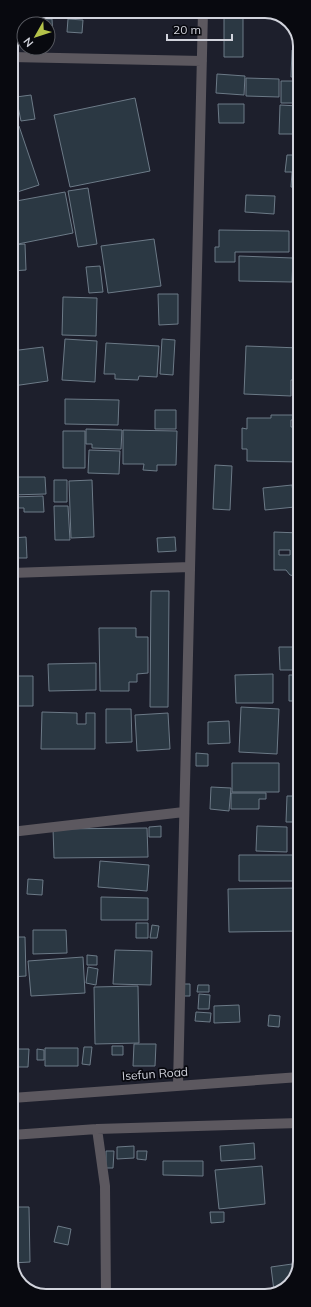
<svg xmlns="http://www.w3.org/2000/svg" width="311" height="1307" font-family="Mulish,sans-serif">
  <rect width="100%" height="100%" fill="#1d1f2c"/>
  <!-- building -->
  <path fill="#2b3843" stroke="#6c7a87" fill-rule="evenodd" d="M224 11H243V57H224Z
    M26 19H34V24H24V39L18 38 19 26 21 21Z
    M37 19H52L53 37H48V24H37Z
    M68 19 83 20 82 33 67 32Z
    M292 50H299V77H291Z
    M217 74 245 76 244 95 216 93Z
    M246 78 279 79V97L246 96Z
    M281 81H299V103H281Z
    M31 95 35 119 21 121 16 97Z
    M135 98 150 171 70 187 54 115Z
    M218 104H244V123H219Z
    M280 105 299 106V134H279Z
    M19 126 39 185 11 194V128Z
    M294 141 299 142V188L291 187 292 172H285L287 155H293Z
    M88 188 97 244 78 247 68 191Z
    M65 192 73 233 18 244 11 202Z
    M246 195 275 196 274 214 245 212Z
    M299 197V251H298Z
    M219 230 289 231V252H235V262H215V247H219Z
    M154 239 161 286 108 293 101 246Z
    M25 244 26 270 11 271V245Z
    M239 256 293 258 292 282 239 281Z
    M100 266 103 292 89 293 86 267Z
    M158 294H178V324L159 325Z
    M63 297 97 298 96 336 62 335Z
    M65 339 97 341 95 382 62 380Z
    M162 339 175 340 173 375 160 374Z
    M106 343 159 346 157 377 139 376 138 380 115 379V374H104Z
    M246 346 300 348V396L299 380H291V396L244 394Z
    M43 347 48 381 13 386 11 351Z
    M65 399 119 400 118 425 65 424Z
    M155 410H176V429H155Z
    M271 415H300V462L247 461V449H242V428L247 429V418H271ZM291 420H298V427H291Z
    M86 429 122 430 121 449 92 448V444H86Z
    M123 430 177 431 176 465H157V471L143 470 144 464H123Z
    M63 431H85V468H63Z
    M89 450 120 451 119 474 88 473Z
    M215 465 232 466 230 510 213 509Z
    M11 477H45L46 494 11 495Z
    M54 480H67V502H54Z
    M92 480 94 537 71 538 69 481Z
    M292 485 295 507 265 510 263 488Z
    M43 496 44 512H24V508H11V497Z
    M54 506H68L70 540H55Z
    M274 532 300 533V577L290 575 286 570H274ZM279 550H290V555H279Z
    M26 537 27 558H11V538Z
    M175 537 176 551 158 552 157 538Z
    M295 585H300V630H297Z
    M151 591H169L168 707H150Z
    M99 628H136V637H148V673L137 674V682H129V691H100Z
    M279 647H300V670H280Z
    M96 663V690L49 691 48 664Z
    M11 672 12 679H18V676H33V706H11Z
    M273 674V703H236L235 675Z
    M289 675H300V701H289Z
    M241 707 279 709 277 754 239 752Z
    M106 709H131L132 742 106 743Z
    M42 712 77 713V724H86V713H95V749H41Z
    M168 713 170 749 137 751 135 715Z
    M229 721 230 743 208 744V722Z
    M196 753 208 754V766H196Z
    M232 763H279V792H232Z
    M211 787 231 788 229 811 210 809Z
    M231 793H266V799H259V809H231Z
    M287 796H300V822H286Z
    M161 826V837H149V827Z
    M257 826 287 827V852L256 851Z
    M147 828 148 857 54 858 53 829Z
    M239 855H300V881H239Z
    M100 861 149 865 147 891 98 887Z
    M28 879 43 880 42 895 27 894Z
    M300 888V931L229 932 228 889Z
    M101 897 148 898V920H101Z
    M136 923H148V938H136Z
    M152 925 159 926 157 938H150Z
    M33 930H66L67 953 33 954Z
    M11 937H25L26 976 11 977Z
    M115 950 152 951 151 985 113 984Z
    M87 955 97 956V965H87Z
    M83 957 85 993 31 996 28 961Z
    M88 967 98 969 96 985 86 983Z
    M181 984H190V996H181Z
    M198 985H209V992H197Z
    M138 986 139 1043 95 1044 94 987Z
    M199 994 210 995 209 1009H198Z
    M239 1005 240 1022 214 1023V1006Z
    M196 1012 211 1013 210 1022 195 1021Z
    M269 1015 280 1016 279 1027 268 1026Z
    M134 1044H156L155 1066H133Z
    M112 1046H123V1055H112Z
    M84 1047H92L90 1065 82 1064Z
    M45 1048H78V1066H45Z
    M12 1049H29L28 1067H12Z
    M37 1049 44 1050V1060H37Z
    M254 1143 255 1159 221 1161 220 1146Z
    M134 1146V1158L117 1159V1147Z
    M106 1151H114L113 1168H106Z
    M137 1151H147L146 1160 137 1159Z
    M163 1161H203V1176L163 1175Z
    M262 1166 265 1204 219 1209 215 1170Z
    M12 1184H14V1207H29L30 1262 12 1263Z
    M210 1212H224V1222L211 1223Z
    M58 1226 71 1229 68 1245 54 1242Z
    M299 1263 292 1284 280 1291H274L271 1267Z
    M64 1289 90 1293V1296H63Z"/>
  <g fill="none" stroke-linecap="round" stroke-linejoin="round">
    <!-- minor -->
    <path stroke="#5c585f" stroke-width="10" d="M11 57 202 61
      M11 573 190 567
      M11 832 184 812
      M178 1085 203 11
      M12 1098 300 1077
      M97 1129 105 1186 106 1296
      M12 1135 97 1129 300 1123"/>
  </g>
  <g text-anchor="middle" stroke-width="3.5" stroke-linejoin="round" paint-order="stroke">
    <!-- street labels -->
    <g font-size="12" fill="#d1d3dc" stroke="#08090f">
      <text transform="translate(155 1074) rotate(-4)" y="4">Isefun Road</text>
    </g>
  </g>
  <!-- crop -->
  <path d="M0 0H311V1307H0ZM46 18H265A28 28 0 0 1 293 46V1261A28 28 0 0 1 265 1289H46A28 28 0 0 1 18 1261V46A28 28 0 0 1 46 18Z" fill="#08090f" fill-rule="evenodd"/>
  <path fill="none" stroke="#d1d3dc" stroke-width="2" d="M46 18H265A28 28 0 0 1 293 46V1261A28 28 0 0 1 265 1289H46A28 28 0 0 1 18 1261V46A28 28 0 0 1 46 18Z"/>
  <!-- north arrow -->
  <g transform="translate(36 36) rotate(231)"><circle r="19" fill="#08090f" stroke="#585a61"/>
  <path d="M0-3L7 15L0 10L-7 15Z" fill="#b4c24a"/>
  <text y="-6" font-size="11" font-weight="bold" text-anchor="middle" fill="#d1d3dc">N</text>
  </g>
  <!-- scale -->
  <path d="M167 34v6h65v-6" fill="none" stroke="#d1d3dc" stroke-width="2"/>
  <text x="173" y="34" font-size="12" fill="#d1d3dc" stroke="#08090f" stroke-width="3" paint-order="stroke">20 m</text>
</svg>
